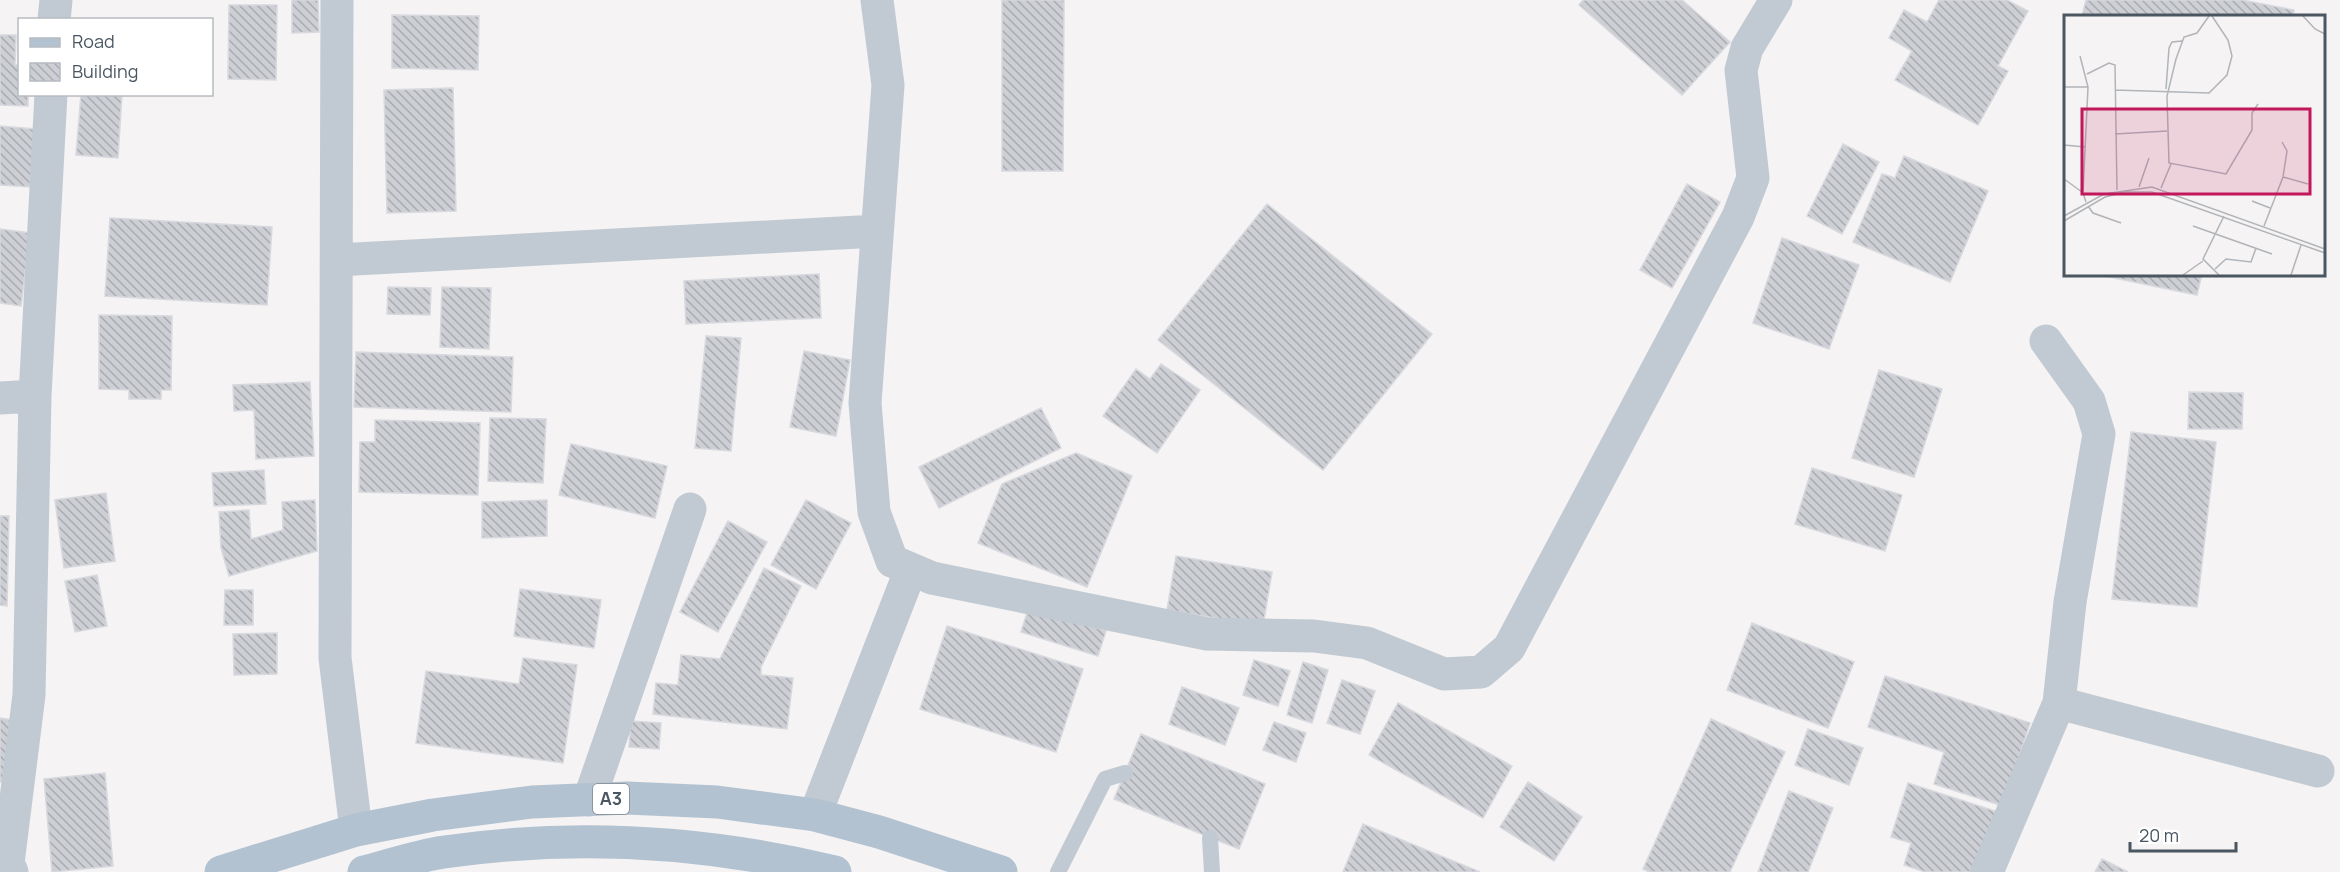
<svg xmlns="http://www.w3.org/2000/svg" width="2340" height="872" font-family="Manrope,sans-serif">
  <defs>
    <pattern id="building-back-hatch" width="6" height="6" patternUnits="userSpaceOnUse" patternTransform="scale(1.5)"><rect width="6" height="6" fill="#cdcfd5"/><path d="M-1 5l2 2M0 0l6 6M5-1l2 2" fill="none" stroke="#a8abb0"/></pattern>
  </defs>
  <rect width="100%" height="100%" fill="#f5f3f3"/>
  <!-- building -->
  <path fill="url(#building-back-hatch)" stroke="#d7d9de" stroke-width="1.5" d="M292 0H318L319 32 292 33Z
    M1002 0H1064L1063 171H1002Z
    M1583 0H1682L1730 42 1682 95 1579 5Z
    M1939 0H2007L2028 11 1998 66 2008 71 1978 125 1895 80 1912 51 1889 38 1904 10 1927 22Z
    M2086 0H2242L2294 10 2293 16H2082Z
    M229 5H277L276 80 228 79Z
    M392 15 479 16 478 70 392 68Z
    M0 35H16L15 65H20V94H28V106L0 105Z
    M453 88 456 211 387 213 384 90Z
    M81 94H122L118 158 76 155Z
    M0 126 35 129 30 187 0 185Z
    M1843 144 1879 162 1842 234 1807 216Z
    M1904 156 1988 191 1950 282 1853 242 1882 174 1895 178Z
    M1687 184 1720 202 1672 288 1640 270Z
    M1267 204 1432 334 1323 470 1158 340Z
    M110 218 272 227 267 305 105 296Z
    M0 229 30 233 21 306 0 303Z
    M1782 238 1859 265 1829 349 1753 323Z
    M819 274 821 318 686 324 684 281Z
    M2095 274H2202L2197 295Z
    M388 287 431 288 430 315 387 314Z
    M442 287 491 288 489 349 440 347Z
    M99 315 172 316 171 390H161V399H129V390L99 389Z
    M706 336 741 338 731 451 695 448Z
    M804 351 850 360 836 436 790 427Z
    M356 352 513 357 511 412 354 407Z
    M1161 364 1200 390 1157 453 1103 416 1136 369 1150 379Z
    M1879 370 1942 389 1914 477 1852 458Z
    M310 382 314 456 256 459 254 410 234 411 233 385Z
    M2189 392 2243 393 2242 429H2188Z
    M1041 408 1061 448 939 508 919 467Z
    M490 418 546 419 543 483 488 481Z
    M375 420 480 423 478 495 359 492 360 442H375Z
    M2131 432 2216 442 2197 607 2112 599Z
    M571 444 667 466 655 518 559 495Z
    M1076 453 1132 476 1087 587 978 543 1002 484Z
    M1812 468 1902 495 1885 551 1795 524Z
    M264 470 266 504 214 506 212 473Z
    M106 493 115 561 64 568 55 500Z
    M315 500 317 551 229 576 221 548 219 512 249 510 251 539 283 530 282 502Z
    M547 500V536L482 538V502Z
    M806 500 851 523 816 589 771 565Z
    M0 516H9L7 606 0 605Z
    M728 521 767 542 718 632 680 612Z
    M1176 556 1272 572 1263 626 1167 610Z
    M764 568 801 586 761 667V675L793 678 787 729 653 714 656 683 678 685 681 655 720 659Z
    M97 575 107 626 75 632 65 581Z
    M520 589 601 600 594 648 514 636Z
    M225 590H253V625H224Z
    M1029 606 1106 631 1098 656 1021 632Z
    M1752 623 1854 662 1828 728 1727 690Z
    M947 626 1083 669 1056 752 920 709Z
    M277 633V674L234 675 233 634Z
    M523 658 577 665 563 763 416 743 426 671 519 684Z
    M1254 660 1290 671 1278 706 1243 695Z
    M1303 662 1328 670 1312 723 1287 715Z
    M1885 676 2030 723 2003 806 1934 784 1944 752 1868 727Z
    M1342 680 1375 691 1360 734 1327 723Z
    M1182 687 1239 708 1225 745 1169 724Z
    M1398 703 1512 766 1483 818 1369 755Z
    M0 718 13 720 3 783 0 782Z
    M1711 719 1785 752 1730 872H1649L1643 869Z
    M631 721 661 723 659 749 629 747Z
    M1274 722 1306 733 1296 762 1263 750Z
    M1808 729 1863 748 1849 785 1795 765Z
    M1141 734 1265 784 1239 849 1114 799Z
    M105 773 113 866 52 872 44 779Z
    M1528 782 1582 817 1554 861 1500 827Z
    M1908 783 1998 812 1978 872H1925L1904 865 1911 843 1891 837Z
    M1789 791 1833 808 1808 872H1758Z
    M1363 824 1480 872H1343Z
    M2102 859 2128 872H2095Z"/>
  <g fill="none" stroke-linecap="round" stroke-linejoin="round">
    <!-- lane -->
    <path stroke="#c1cad2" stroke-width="16" d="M1210 838 1212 872
      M1058 872 1105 779 1125 773"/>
    <!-- street -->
    <path stroke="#c1cad2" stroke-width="33" d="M337 0 335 658 356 830
      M877 0 888 85 865 403 874 512 892 561 932 578 1207 634 1314 636 1367 643 1444 674 1481 672 1509 648 1738 217 1753 178 1741 70 1747 48 1776 0
      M54 20 56 0
      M337 260 877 231
      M0 398 35 396
      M2059 703 2318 771
      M589 800 690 509
      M815 815 911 569
      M12 872 8 863 29 695 35 396 51 94
      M1987 872 2059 703 2070 602 2099 434 2089 401 2046 341"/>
    <!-- primary -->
    <path stroke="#b3c2d1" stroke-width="33" d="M221 872 356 830 433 815 532 802 627 798 717 802 815 815 879 832 1001 872
      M364 872C391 865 417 856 444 852 575 833 706 841 835 872"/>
  </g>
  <g text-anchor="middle" stroke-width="4.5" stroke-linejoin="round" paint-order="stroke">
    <!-- shield labels -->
    <rect fill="#fff" stroke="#808990" stroke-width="1.5" x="593" y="784" width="36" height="30" rx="4.5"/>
    <g font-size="18" font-weight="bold" fill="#4a5661">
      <text x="611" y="805">A3</text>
    </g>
  </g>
  <!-- overview -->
  <g transform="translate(2064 15)">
    <rect width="261" height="261" fill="#f5f3f3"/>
    <path fill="none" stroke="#b1b4b9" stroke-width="1.5" d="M145 1 133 18 120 22 112 44 103 81 105 148 162 159 188 115V98L194 89M239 1 251 14 261 19M16 41 24 72 19 178 22 187M23 59 45 48 51 50 53 175M0 72H24M102 74 105 33 108 27 118 26M51 75 145 78 163 60 168 41 164 25 148 1M51 119 103 116M0 130 21 132M219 162 244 169M0 164 18 177M75 172 85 143M97 173 107 149M188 186 206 193M24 191 29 198 57 208M0 201 40 179 88 172 261 234M0 206 41 182 61 177H88L261 238M129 211 208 239M200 211 219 162 223 136 218 127M151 254 162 244 187 247 192 233M119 260 139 246M155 260 139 244 160 201M227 260 237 230"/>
    <path fill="#c2185b" fill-opacity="0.15" stroke="#c2185b" stroke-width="3" d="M18 94H246V179H18Z"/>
    <rect width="261" height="261" fill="none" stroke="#4a5661" stroke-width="3"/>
  </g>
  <!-- legend -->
  <rect x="18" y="18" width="195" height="78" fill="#ffffff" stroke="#b7bbc0" stroke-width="1.5"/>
  <rect x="30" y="38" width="30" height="9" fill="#b3c2d1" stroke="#b7bbc0" stroke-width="1.5"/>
  <text x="72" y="48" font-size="18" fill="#4a5661">Road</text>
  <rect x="30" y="63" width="30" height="18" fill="url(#building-back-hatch)" stroke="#b7bbc0" stroke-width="1.5"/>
  <text x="72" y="78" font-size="18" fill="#4a5661">Building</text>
  <!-- scale -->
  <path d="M2130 842v9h106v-9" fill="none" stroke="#4a5661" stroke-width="3"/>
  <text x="2139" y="842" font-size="18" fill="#4a5661" stroke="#ffffff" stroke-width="4.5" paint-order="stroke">20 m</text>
</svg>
